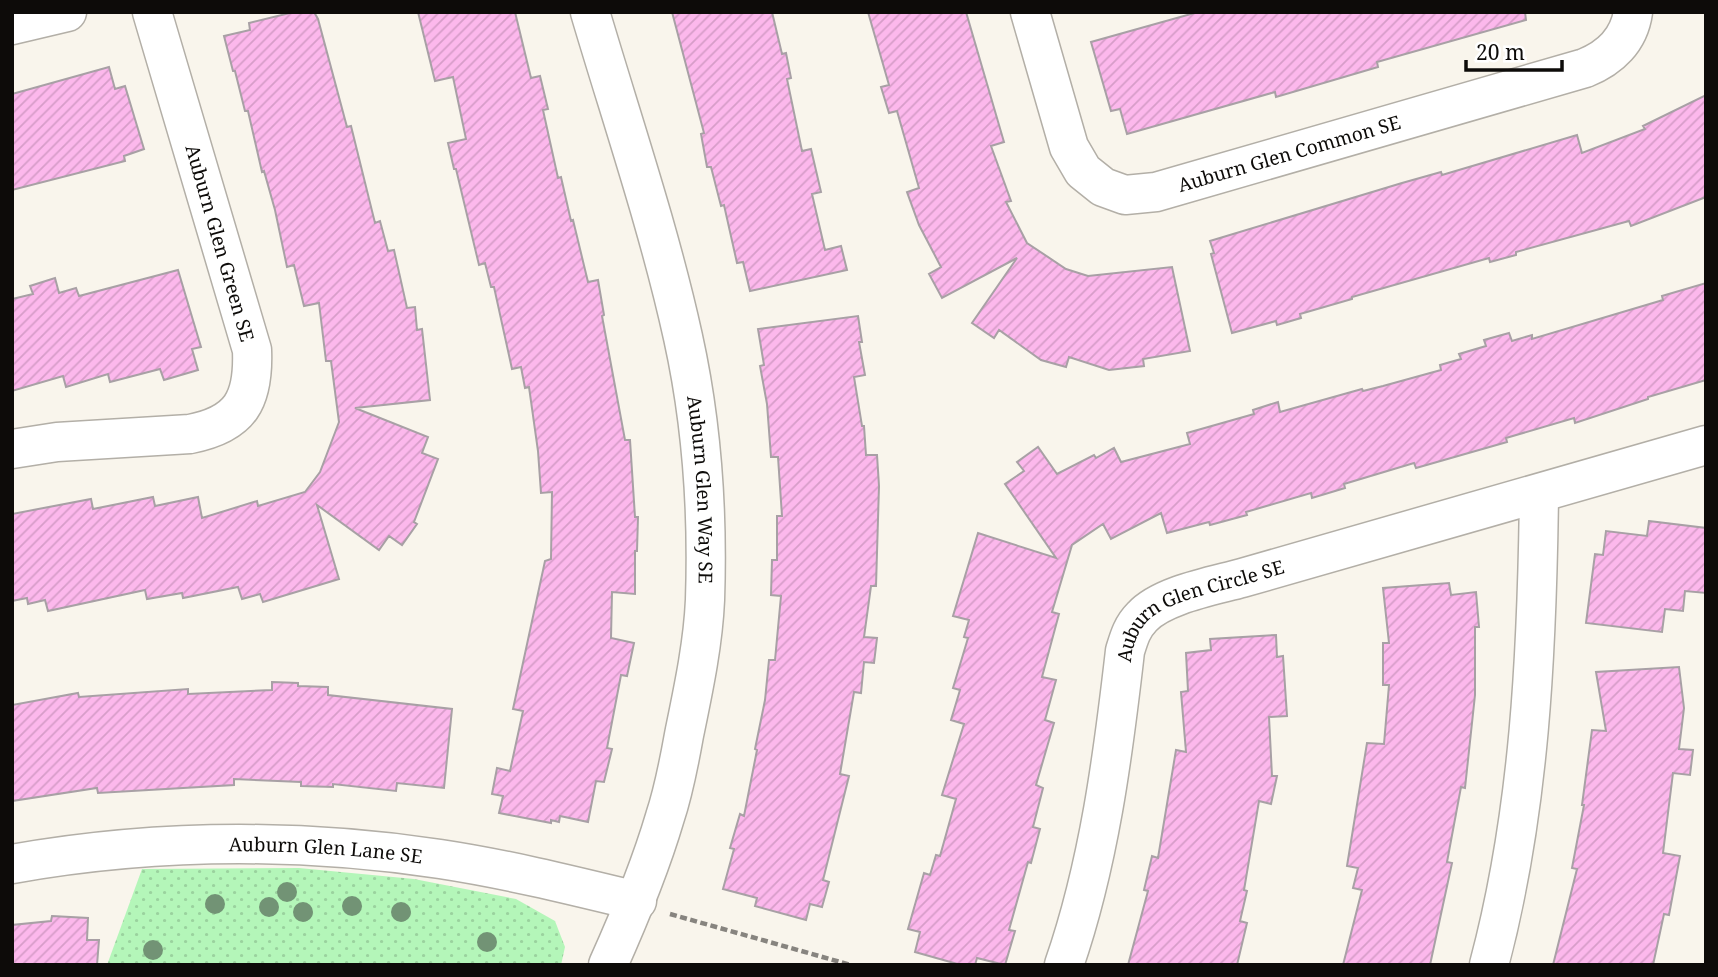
<svg xmlns="http://www.w3.org/2000/svg" width="1718" height="977" font-family="'Noto Serif',serif">
  <defs>
    <pattern id="park-dots" width="8" height="8" patternUnits="userSpaceOnUse" patternTransform="scale(1.75)"><rect width="8" height="8" fill="#b4f6b9"/><path d="M2 2h.1M6 6h.1" fill="none" stroke="#9ad29e" stroke-width="1.8" stroke-linecap="round"/></pattern>
    <pattern id="building-hatch" width="6" height="6" patternUnits="userSpaceOnUse" patternTransform="scale(1.75)"><rect width="6" height="6" fill="#fcb8ec"/><path d="M-1 1l2-2M0 6l6-6M5 7l2-2" fill="none" stroke="#d79dc9"/></pattern>
  </defs>
  <rect width="100%" height="100%" fill="#f9f5ec"/>
  <!-- park -->
  <path fill="url(#park-dots)" d="M299 868 414 879 516 899 555 921 565 947 561 965H107L142 869Z"/>
  <!-- building -->
  <path fill="url(#building-hatch)" stroke="#a8a0a5" stroke-width="2" d="M294 12H314L318 19 347 127 351 126 375 223 380 221 388 251 394 250 407 308 415 307 417 330 422 329 430 400 355 408 428 437 422 453 438 459 414 522 417 524 402 545 389 536 379 550 317 505 339 579 263 602 260 594 242 599 238 587 183 598 182 593 147 599 145 590 48 611 45 600 28 604 27 598 12 601V514L91 499 93 509 153 497 155 506 198 497 202 518 257 501 258 506 305 492 320 472 339 422 331 361H326L319 303 304 306 294 265 287 267 275 210 264 171 262 172 248 111H245L235 71H233L224 36 250 30 249 23Z
    M418 12H515L531 78 540 76 548 109 543 110 558 178 561 177 571 221 573 220 588 282 598 280 604 315 602 316 625 440H630L635 517H638L637 551H635V594L612 592 611 638 634 643 627 676 621 675 607 748 612 749 604 782 596 781 588 822 560 816 559 822 551 820V823L499 813 503 796 492 794 497 768 510 771 523 711 513 709 545 561 551 559 552 492 541 493 538 451 529 387 525 388 521 367 512 369 494 287H491L485 263 479 265 456 169H454L448 143 466 139 453 77 435 81Z
    M672 12H772L782 54 786 53 791 78 787 79 802 151 811 149 821 192 812 194 825 250 841 246 847 270 750 291 743 262 737 263 724 205 721 206 711 167H707L701 134 704 133Z
    M868 12H966L1004 142 991 146 1011 201 1006 202 1027 243 1066 269 1088 276 1172 267 1190 351 1143 359 1144 366 1109 370 1069 357 1066 367 1041 360 999 330 994 338 972 323 1017 258 942 298 929 274 941 267 919 225 907 192 919 188 897 111 889 113 881 87 889 85Z
    M1198 12H1525L1526 20 1377 62 1378 67 1276 97 1275 92 1127 134 1120 109 1111 111 1091 42Z
    M109 67 115 89 125 86 144 149 124 156 125 161 12 190V94Z
    M1706 95V197L1631 226 1629 221 1516 252V255L1490 262 1489 258 1352 297V299L1300 314 1301 318 1277 325 1276 321 1232 333 1211 254 1214 253 1210 241 1402 183 1441 172 1442 175 1577 135 1582 153 1645 129 1643 126Z
    M178 270 201 347 192 349 198 370 164 380 160 369 110 382 108 374 66 387 63 376 12 391V299L33 294 30 286 55 278 59 293 76 288 79 296Z
    M1706 283V380L1648 397V399L1575 423 1574 418 1506 438 1507 442 1416 468 1414 463 1344 484 1345 488 1312 498 1311 493 1246 512 1247 515 1210 525 1209 522 1167 533 1161 513 1111 539 1103 524 1072 545 1052 612 1059 614 1042 677 1056 680 1045 720 1054 723 1036 785 1043 788 1033 827 1040 829 1031 863 1028 862 1009 930 1015 931 1005 965 977 958 975 965H961L915 952 920 932 908 929 924 873 930 875 936 855 940 856 956 799 942 795 964 724 951 720 960 690 953 688 968 638 964 637 969 620 953 616 978 533 1056 558 1005 484 1024 471 1017 462 1038 447 1057 474 1094 455 1096 458 1114 448 1121 462 1190 444 1187 433 1254 414 1253 410 1278 402 1280 412 1362 389 1363 391 1383 386 1441 370 1440 365 1461 359 1459 354 1486 346 1484 340 1509 333 1512 341 1532 335V339L1663 300 1662 296Z
    M858 316 862 342H859L865 375 854 377 862 426H864L866 455H877L879 486 876 586H871L864 637 877 638 874 663 864 662 861 693 854 692 840 774 849 776 823 880 829 882 822 907 810 904 806 920 755 906 757 898 723 889 734 849 730 848 740 814 744 816 757 750 755 749 765 700 769 660H775L781 596 771 595 772 560H777V516H782L778 457H771L767 404 760 366 764 365 758 329Z
    M1649 521 1706 528V593L1685 591 1683 611 1665 609 1662 632 1586 623 1595 554 1603 555 1606 531 1647 536Z
    M1449 583 1451 595 1476 592 1479 627H1475V695L1465 788 1461 787 1447 862 1452 863 1430 965H1343L1362 890 1353 888 1358 868 1347 866 1367 743 1384 744 1389 685H1383V643H1389L1383 588Z
    M1276 635 1277 657 1283 656 1287 716 1269 717 1272 776H1277L1271 804 1259 801 1244 890 1247 891 1240 921 1247 923 1237 965H1128L1148 891 1144 890 1152 856 1158 858 1176 750 1186 752 1181 692 1188 691 1186 653 1211 650 1210 639Z
    M1679 667 1684 708 1679 749 1693 750 1690 775 1673 773 1663 853 1680 856 1669 915 1664 914 1653 965H1553L1577 869 1572 868 1584 805H1582L1592 730 1606 731 1596 672Z
    M272 682 298 683V686L328 687V695L452 709 444 788 397 783 396 791 333 784V787L301 786V782L234 779V785L98 793 97 788 12 801V705L78 693 79 697 188 689V694L272 690Z
    M52 916 88 918 87 940H99L97 965H12V925L51 921Z"/>
  <g fill="none" stroke-linecap="round" stroke-linejoin="round">
    <defs>
      <g id="minor">
        <path id="s1" d="M590 12C622 120 659 228 683 337 702 423 708 512 705 600 703 645 693 691 684 735 679 763 674 790 665 817 650 868 630 916 608 965"/>
        <path id="s2" d="M1030 12 1069 147 1083 171 1103 187 1125 195 1156 192 1585 68C1610 58 1629 40 1633 12"/>
        <path d="M12 449 57 442 190 434C241 424 254 400 252 350L152 12"/>
        <path id="s3" d="M12 864C153 839 298 838 440 859 506 869 571 885 637 901"/>
        <path id="s4" d="M1064 965C1099 864 1113 756 1125 651 1129 638 1132 627 1142 617 1162 595 1213 586 1242 578L1706 445"/>
        <path d="M1489 965C1530 811 1537 652 1539 494"/>
      </g>
      <path id="tertiary" d="M12 25 67 12"/>
    </defs>
    <!-- minor casing -->
    <use href="#minor" stroke="#b3afa7" stroke-width="41"/>
    <!-- tertiary casing -->
    <use href="#tertiary" stroke="#b3afa7" stroke-width="41"/>
    <!-- path -->
    <path stroke="#87847f" stroke-width="4.5" stroke-dasharray="7 3.5" stroke-linecap="butt" d="M670 914 851 965"/>
    <!-- minor -->
    <use href="#minor" stroke="#fff" stroke-width="38"/>
    <!-- tertiary -->
    <use href="#tertiary" stroke="#fff" stroke-width="38"/>
  </g>
  <!-- trees -->
  <g fill="#729375">
    <circle cx="287" cy="892" r="10"/>
    <circle cx="215" cy="904" r="10"/>
    <circle cx="352" cy="906" r="10"/>
    <circle cx="269" cy="907" r="10"/>
    <circle cx="303" cy="912" r="10"/>
    <circle cx="401" cy="912" r="10"/>
    <circle cx="487" cy="942" r="10"/>
    <circle cx="153" cy="950" r="10"/>
  </g>
  <g text-anchor="middle" stroke-width="7" stroke-linejoin="round" paint-order="stroke">
    <!-- street labels -->
    <g font-size="19" fill="#0d0b09" stroke="#fff">
      <text dy="7" stroke="none"><textPath href="#s2" startOffset="387">Auburn Glen Common SE</textPath></text>
      <text transform="translate(220 243) rotate(74)" y="7">Auburn Glen Green SE</text>
      <text dy="7" stroke="none"><textPath href="#s1" startOffset="492">Auburn Glen Way SE</textPath></text>
      <text dy="7" stroke="none"><textPath href="#s4" startOffset="410">Auburn Glen Circle SE</textPath></text>
      <text dy="7" stroke="none"><textPath href="#s3" startOffset="315">Auburn Glen Lane SE</textPath></text>
    </g>
  </g>
  <!-- border -->
  <rect width="1718" height="977" fill="none" stroke="#0d0b09" stroke-width="28"/>
  <!-- scale -->
  <path d="M1466 60v10h96v-10" fill="none" stroke="#0d0b09" stroke-width="3.5"/>
  <text x="1476" y="60" font-size="21" fill="#0d0b09" stroke="#ffffff" stroke-width="5" paint-order="stroke">20 m</text>
</svg>
